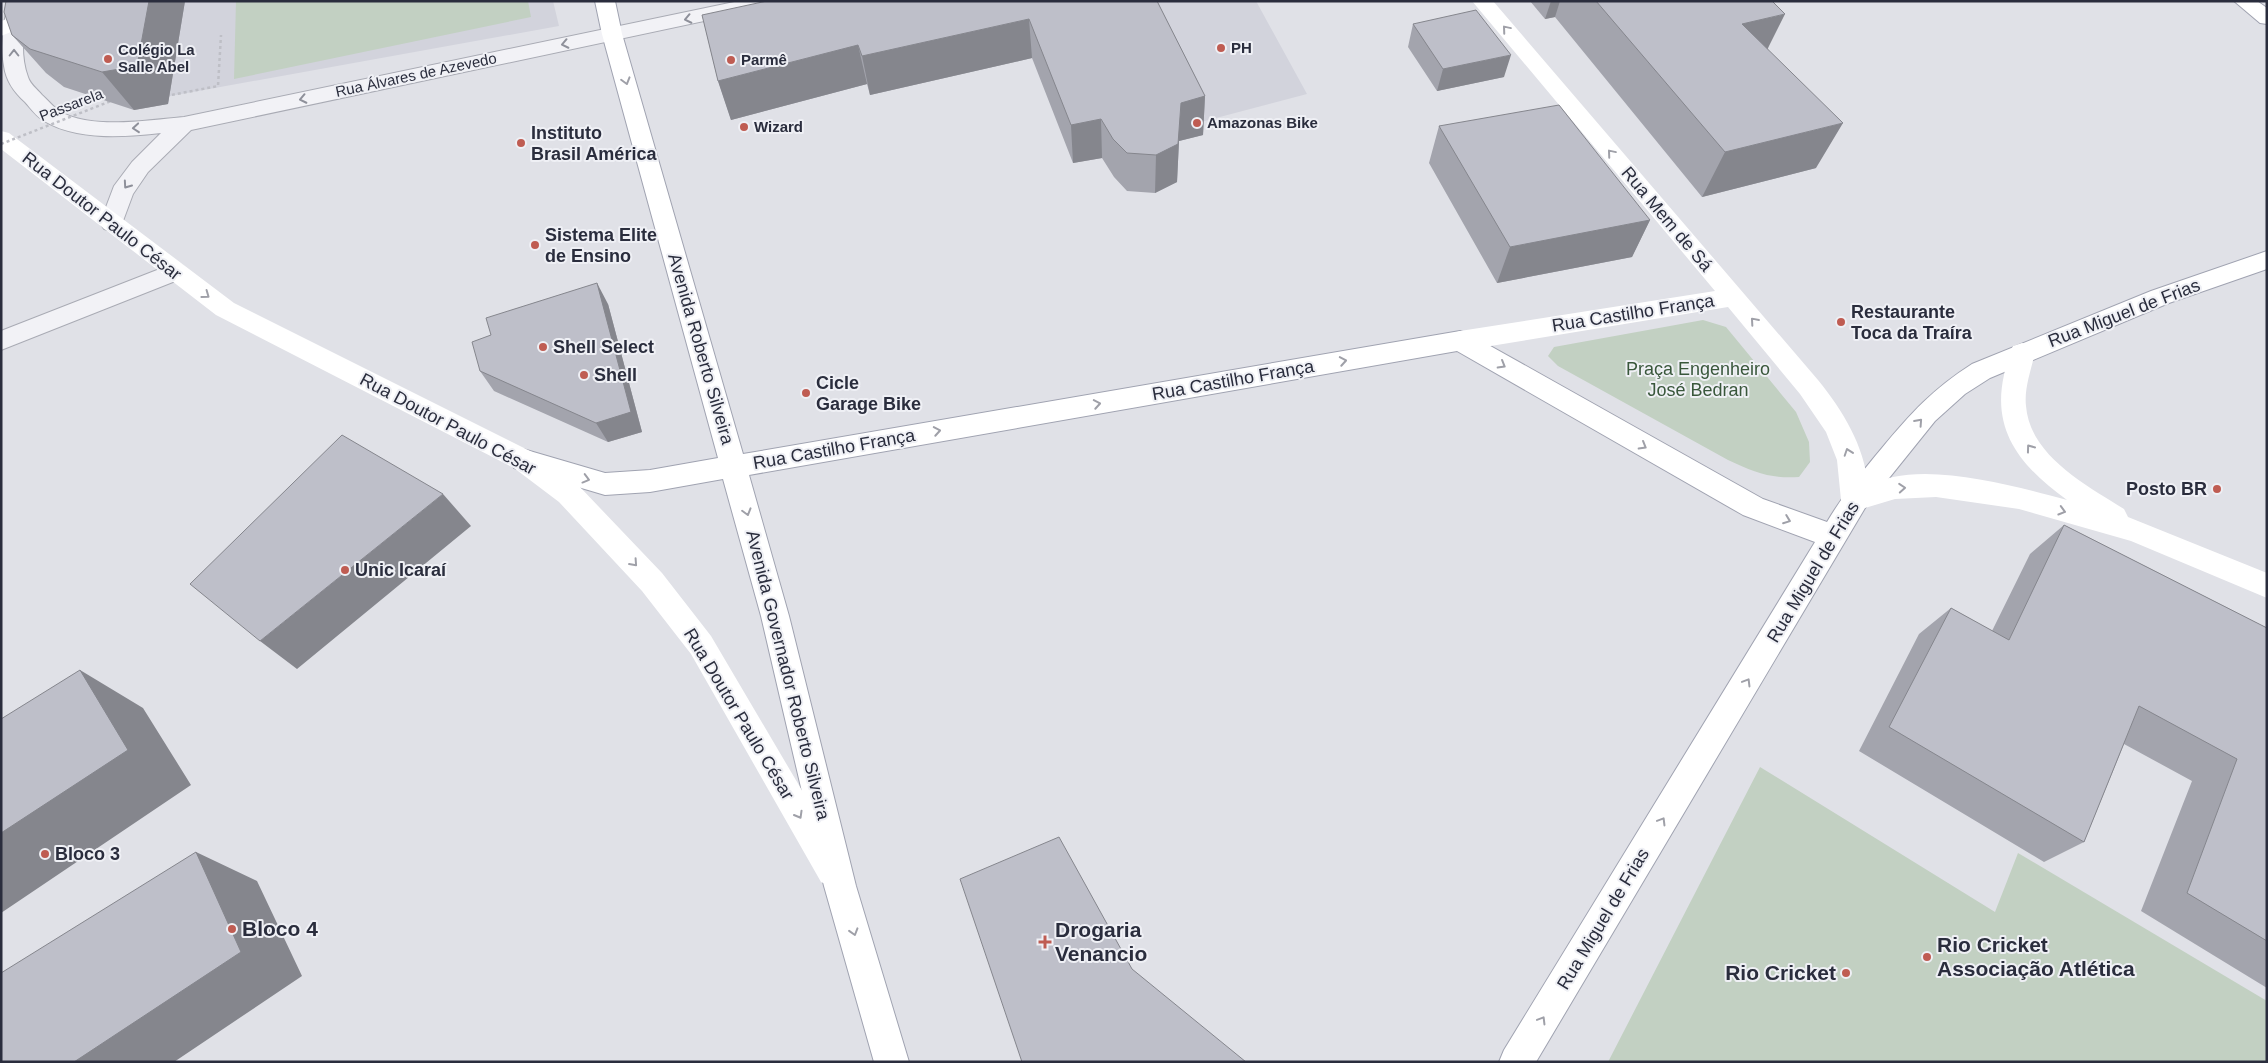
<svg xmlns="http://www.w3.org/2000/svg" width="2268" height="1063" font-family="Arial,sans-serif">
  <rect width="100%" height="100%" fill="#e0e1e7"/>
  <!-- built -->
  <path fill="#d2d3dc" d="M62 1H553L559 26 154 99Z
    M1137 1H1256L1307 94 1197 123Z"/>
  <!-- green -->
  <path fill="#c2d0c2" d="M236 1H528L531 17 234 79Z
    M1703 320 1726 327 1796 412 1809 442 1810 462 1799 477C1770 479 1754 472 1728 460L1558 366 1548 356 1554 347Z
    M1760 767 1995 912 2018 853 2267 1001V1062H1608Z"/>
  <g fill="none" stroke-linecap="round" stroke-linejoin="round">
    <defs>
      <path id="minor" d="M8 1H28C24 26 19 53 28 77 30 84 37 89 42 95 48 100 52 106 59 111 92 130 148 120 184 117L739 1H780L777 5 770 7 191 130 148 172 133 194 120 229 112 231 104 229 100 223 114 186 132 162 161 133C124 137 78 141 44 121 36 116 31 109 25 102 14 92 6 81 4 66 0 45 4 23 8 1Z
        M175 263 183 266 187 272 183 278 1 350V331Z"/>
      <path id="primary" d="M595 1H615L622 34 743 454 1460 331 1469 334 1763 499 1827 522C1843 495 1862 472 1882 448 1911 413 1933 389 1972 364L2151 291 2267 251V269L2169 303 1990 378 1965 394 1935 421 1865 508 1536 1062H1499L1504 1050 1815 542 1743 515 1457 351 749 475 789 616 856 886 909 1062H874L824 886 761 616 723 479 650 492 605 495 514 468 510 460 514 452 523 449 605 473 650 470 718 458 602 34Z
        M2234 1H2257L2267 8V24L2260 23Z"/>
    </defs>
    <!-- minor casing -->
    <use href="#minor" stroke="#a9abb4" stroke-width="2"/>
    <!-- primary casing -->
    <use href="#primary" stroke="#a0a3b1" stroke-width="2"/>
    <!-- minor -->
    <use href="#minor" fill="#f2f2f6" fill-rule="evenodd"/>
    <!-- secondary -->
    <path fill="#fff" fill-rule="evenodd" d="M1472 1H1493L1818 380C1843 411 1864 445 1868 485 1876 482 1885 479 1893 477 1943 466 2019 487 2067 500 2023 468 1991 433 2004 375 2006 365 2008 355 2013 346L2022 343 2031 346 2035 353C2031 370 2024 389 2026 406 2030 456 2086 485 2124 509L2128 517 2267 573V598L2131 541 2019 509 1936 497 1895 499 1855 511 1845 508 1841 500 1837 460 1826 432 1800 394 1728 307 1460 351 1451 348 1448 341 1451 334 1460 331 1715 291Z
      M14 17 21 18 24 23 21 28 1 36V21Z
      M1 131 9 133 234 303 532 452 579 486 662 573 711 636 843 860 848 871 843 882 832 887 821 882 691 654 642 591 559 502 514 468 216 315 1 149Z"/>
    <!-- primary -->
    <use href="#primary" fill="#fff" fill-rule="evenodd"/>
    <!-- path-bridge -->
    <path stroke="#bebfc6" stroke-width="2.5" stroke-dasharray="3 3" stroke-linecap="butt" d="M166 96 218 86 221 35
      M1 144 111 101"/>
  </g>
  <!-- wall -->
  <path fill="#a3a4ad" d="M6 1H185L168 104 134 110 64 87 46 73 12 35Z
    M1157 1 1205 96 1203 135 1179 141 1177 182 1155 193 1127 191 1114 177 1102 158 1073 163 1032 58 870 95 867 84 731 120 718 81 702 15Z
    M1530 1H1772L1768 49 1816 168 1702 197 1555 17 1545 19Z
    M1413 24 1504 77 1437 91 1408 47Z
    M1439 126 1650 220 1632 257 1497 283 1429 163Z
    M608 304 642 432 608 442 494 391 480 371Z
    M2064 525 2267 628V988L2141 911 2192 781 2124 744 2084 842 2044 862 1859 751 1919 634 1951 608 1992 631 2030 554Z"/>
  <!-- shaded-wall -->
  <path fill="#85868d" d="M149 1H185L168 104 134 110 102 72Z
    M1551 1H1560L1555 17 1545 19Z
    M1785 14 1762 60 1742 24Z
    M1029 19 1032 58 870 95 862 56Z
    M858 45 867 84 731 120 718 81Z
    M1511 55 1504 77 1437 91 1443 69Z
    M1205 96 1203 135 1179 141 1177 182 1155 193 1156 155 1181 103Z
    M1101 119 1102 158 1073 163 1071 125Z
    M1843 123 1816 168 1702 197 1725 152Z
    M1650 220 1632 257 1497 283 1510 247Z
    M597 283 608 304 642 432 608 442 596 423Z
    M443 494 471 526 297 669 260 641Z
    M80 670 143 708 191 785 1 913V833Z
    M196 852 257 881 302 976 174 1062H74Z"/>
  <!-- building -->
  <path fill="#bebfc9" stroke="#85868d" d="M6 1H149L137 66 102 72 30 49 12 35 4 12Z
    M767 1H1157L1205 96 1181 103 1178 144 1156 155 1127 153 1113 139 1101 119 1071 125 1029 19 862 56 858 45 718 81 702 15Z
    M1596 1H1772L1785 14 1742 24 1843 123 1725 152Z
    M1476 10 1511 55 1443 69 1413 24Z
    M1559 105 1650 220 1510 247 1439 126Z
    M597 283 631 412 596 423 480 371 472 342 491 335 486 318Z
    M342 435 443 494 260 641 190 584Z
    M2064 525 2267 628V941L2187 893 2237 759 2139 706 2084 842 1889 727 1951 608 2009 640Z
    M80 670 128 750 1 833V719Z
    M1059 837 1132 969 1246 1062H1022L960 879Z
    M196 852 241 952 74 1062H1V973Z"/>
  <!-- one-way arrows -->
  <defs><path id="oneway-chevron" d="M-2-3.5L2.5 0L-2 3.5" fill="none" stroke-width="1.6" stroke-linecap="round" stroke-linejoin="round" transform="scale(1.25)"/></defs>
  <g stroke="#8e909a">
    <use href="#oneway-chevron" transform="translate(688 19) rotate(168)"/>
    <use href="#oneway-chevron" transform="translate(565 44) rotate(168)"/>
    <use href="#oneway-chevron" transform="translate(14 53) rotate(-90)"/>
    <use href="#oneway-chevron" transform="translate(303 99) rotate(168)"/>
    <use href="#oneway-chevron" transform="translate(136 128) rotate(175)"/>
    <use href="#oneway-chevron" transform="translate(127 185) rotate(125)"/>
  </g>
  <g stroke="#9fa0a8">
    <use href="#oneway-chevron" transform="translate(1506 29) rotate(-130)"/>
    <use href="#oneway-chevron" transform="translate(626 81) rotate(74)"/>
    <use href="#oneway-chevron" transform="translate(1611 153) rotate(-130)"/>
    <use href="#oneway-chevron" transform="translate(206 295) rotate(36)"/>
    <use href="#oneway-chevron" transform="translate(1754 321) rotate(-131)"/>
    <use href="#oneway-chevron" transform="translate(1343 361) rotate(-10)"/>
    <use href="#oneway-chevron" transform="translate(1502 365) rotate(30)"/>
    <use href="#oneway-chevron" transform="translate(1097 404) rotate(-10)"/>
    <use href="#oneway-chevron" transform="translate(1919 422) rotate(-48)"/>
    <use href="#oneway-chevron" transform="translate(937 431) rotate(-10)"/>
    <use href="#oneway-chevron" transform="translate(1643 446) rotate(30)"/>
    <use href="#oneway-chevron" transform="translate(2030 448) rotate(-126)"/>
    <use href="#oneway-chevron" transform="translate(1848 452) rotate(-109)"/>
    <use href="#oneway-chevron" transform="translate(586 479) rotate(15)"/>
    <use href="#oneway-chevron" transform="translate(1902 488) rotate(-4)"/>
    <use href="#oneway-chevron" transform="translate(2062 511) rotate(16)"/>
    <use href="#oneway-chevron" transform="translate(747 512) rotate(74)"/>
    <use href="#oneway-chevron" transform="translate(1787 520) rotate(21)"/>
    <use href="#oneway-chevron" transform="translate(634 563) rotate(48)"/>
    <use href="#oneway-chevron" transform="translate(1747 682) rotate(-59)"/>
    <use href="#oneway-chevron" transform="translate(799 815) rotate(60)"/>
    <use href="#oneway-chevron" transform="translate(1662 821) rotate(-59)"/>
    <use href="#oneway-chevron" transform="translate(854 932) rotate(73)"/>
    <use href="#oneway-chevron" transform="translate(1542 1020) rotate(-59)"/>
  </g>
  <!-- markers -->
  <g fill="#bf5c52" stroke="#eff0f5" stroke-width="2">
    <circle cx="1221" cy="48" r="5"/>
    <circle cx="108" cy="59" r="5"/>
    <circle cx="731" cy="60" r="5"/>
    <circle cx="1197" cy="123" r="5"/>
    <circle cx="744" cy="127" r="5"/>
    <circle cx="521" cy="143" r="5"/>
    <circle cx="535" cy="245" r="5"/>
    <circle cx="1841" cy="322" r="5"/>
    <circle cx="543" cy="347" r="5"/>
    <circle cx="584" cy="375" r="5"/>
    <circle cx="806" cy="393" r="5"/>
    <circle cx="2217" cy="489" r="5"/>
    <circle cx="345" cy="570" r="5"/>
    <circle cx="45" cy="854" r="5"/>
    <circle cx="232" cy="929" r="5"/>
    <path d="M1042.5 934.5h5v5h5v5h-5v5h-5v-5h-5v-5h5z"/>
    <circle cx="1927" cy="957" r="5"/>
    <circle cx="1846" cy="973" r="5"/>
  </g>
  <g text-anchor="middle" stroke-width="4" stroke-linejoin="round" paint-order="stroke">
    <!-- far-poi labels -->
    <g font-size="15" font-weight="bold" fill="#2a2d3d" stroke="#eff0f5" text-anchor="start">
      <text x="1231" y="53">PH</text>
      <text x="118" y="55">Colégio La<tspan x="118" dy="17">Salle Abel</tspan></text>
      <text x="741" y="65">Parmê</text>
      <text x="1207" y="128">Amazonas Bike</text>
      <text x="754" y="132">Wizard</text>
    </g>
    <!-- far-street labels -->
    <g font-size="15" fill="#2a2d3d" stroke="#eff0f5">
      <text transform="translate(416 75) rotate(-12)" y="5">Rua Álvares de Azevedo</text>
      <text transform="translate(71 105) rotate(-21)" y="5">Passarela</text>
    </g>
    <!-- poi labels -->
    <g font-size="18" font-weight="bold" fill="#2a2d3d" stroke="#eff0f5" text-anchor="start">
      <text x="531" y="139">Instituto<tspan x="531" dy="21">Brasil América</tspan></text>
      <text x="545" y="241">Sistema Elite<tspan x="545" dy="21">de Ensino</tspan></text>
      <text x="1851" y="318">Restaurante<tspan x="1851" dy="21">Toca da Traíra</tspan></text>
      <text x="553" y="353">Shell Select</text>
      <text x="594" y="381">Shell</text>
      <text x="816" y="389">Cicle<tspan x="816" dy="21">Garage Bike</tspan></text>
      <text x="2207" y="495" text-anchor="end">Posto BR</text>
      <text x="355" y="576">Unic Icaraí</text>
      <text x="55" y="860">Bloco 3</text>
    </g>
    <!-- street labels -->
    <g font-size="18" fill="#2a2d3d" stroke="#eff0f5">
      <text transform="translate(102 216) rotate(38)" y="6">Rua Doutor Paulo César</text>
      <text transform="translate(1667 219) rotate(50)" y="6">Rua Mem de Sá</text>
      <text transform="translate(1633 313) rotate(-9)" y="6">Rua Castilho França</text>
      <text transform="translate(2124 313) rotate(-21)" y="6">Rua Miguel de Frias</text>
      <text transform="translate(701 349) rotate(74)" y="6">Avenida Roberto Silveira</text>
      <text transform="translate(1233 380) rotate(-10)" y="6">Rua Castilho França</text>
      <text transform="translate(448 424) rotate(28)" y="6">Rua Doutor Paulo César</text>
      <text transform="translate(834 449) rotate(-10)" y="6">Rua Castilho França</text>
      <text transform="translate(1813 572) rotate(-59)" y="6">Rua Miguel de Frias</text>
      <text transform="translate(788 675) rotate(76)" y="6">Avenida Governador Roberto Silveira</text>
      <text transform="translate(739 714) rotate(59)" y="6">Rua Doutor Paulo César</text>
      <text transform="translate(1603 919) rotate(-59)" y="6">Rua Miguel de Frias</text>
    </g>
    <!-- park labels -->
    <g font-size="18" fill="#39573b" stroke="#eff0f5">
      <text x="1698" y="375">Praça Engenheiro<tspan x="1698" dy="21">José Bedran</tspan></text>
    </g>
    <!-- near-poi labels -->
    <g font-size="21" font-weight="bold" fill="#2a2d3d" stroke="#eff0f5" text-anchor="start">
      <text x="242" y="936">Bloco 4</text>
      <text x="1055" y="937">Drogaria<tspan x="1055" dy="24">Venancio</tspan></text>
      <text x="1937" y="952">Rio Cricket<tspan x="1937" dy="24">Associação Atlética</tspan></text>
      <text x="1836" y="980" text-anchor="end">Rio Cricket</text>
    </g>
  </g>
  <!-- border -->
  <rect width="2268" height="1063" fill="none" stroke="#2a2d3d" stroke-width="5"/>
</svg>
